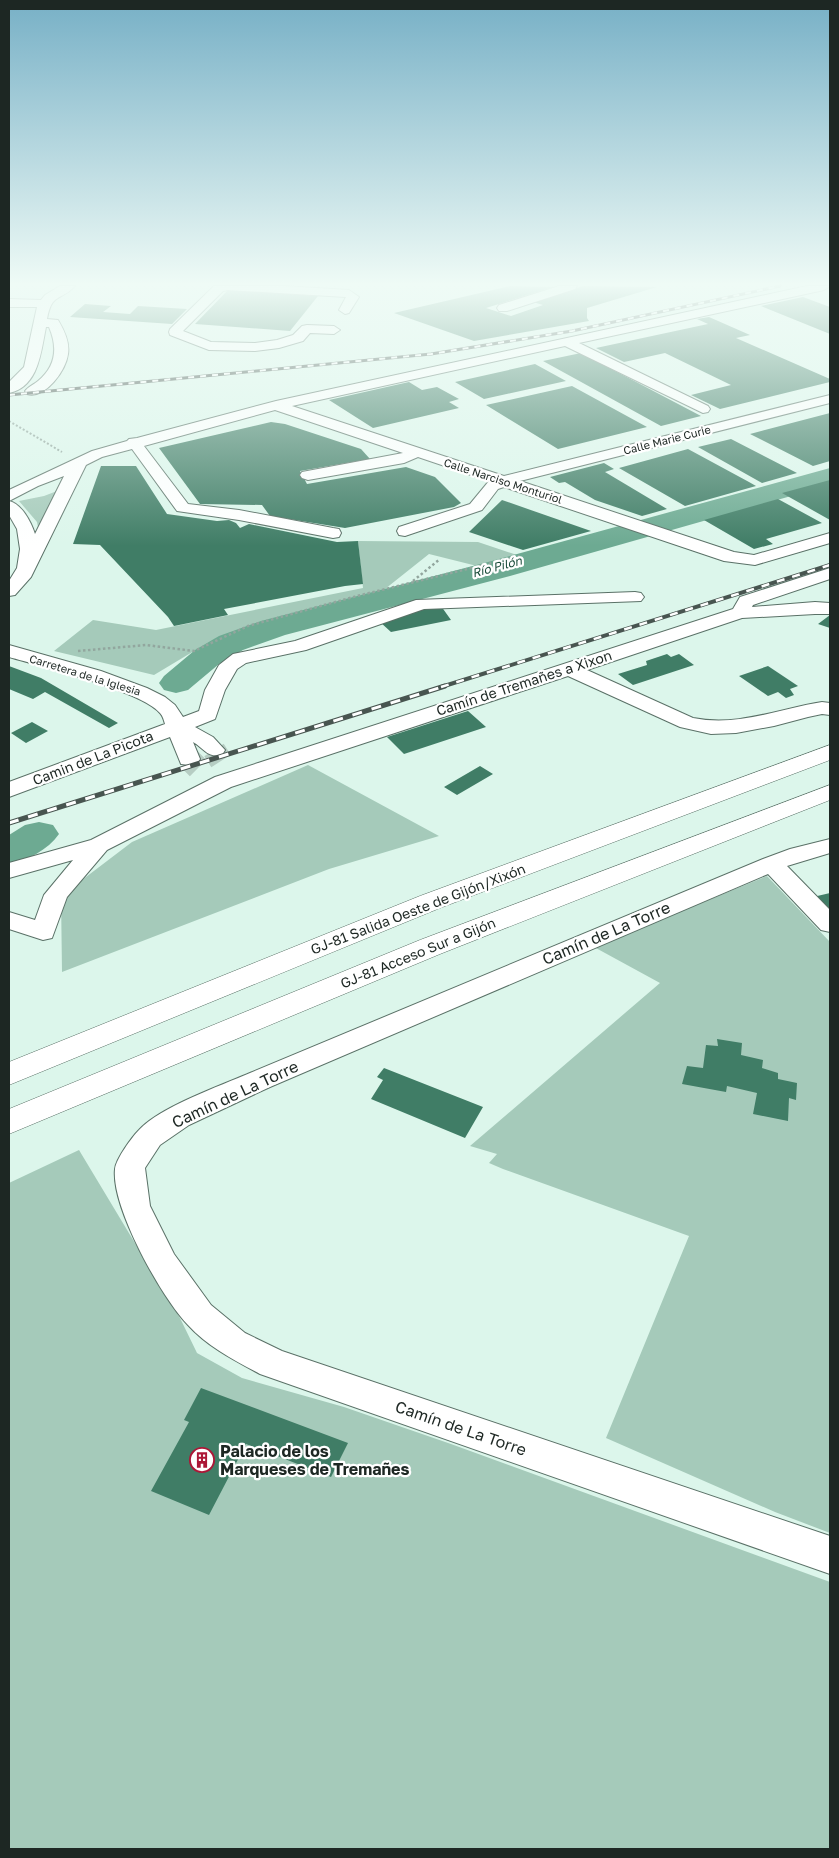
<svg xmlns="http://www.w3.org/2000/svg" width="839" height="1858" font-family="'Golos Text',sans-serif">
  <rect width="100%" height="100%" fill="#dcf6eb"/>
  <!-- green -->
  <path fill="#a5caba" d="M57 491H58L39 533 37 522 19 501 44 496Z
    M358 541 478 542 520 556 477 566 429 554 385 589 254 625 194 651 154 675 54 651 93 620 156 630 363 588Z
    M308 765 439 836 329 869 62 972 61 896 132 842Z
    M767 876 830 942V1533L775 1512 606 1438 689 1236 503 1169 489 1163 497 1154 470 1146 660 983 594 947Z
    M79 1150 180 1318 197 1353 242 1378 344 1407 451 1444 830 1582V1849H9V1183Z"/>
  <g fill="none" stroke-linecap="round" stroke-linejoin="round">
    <!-- river -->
    <path fill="#6daa92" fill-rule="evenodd" d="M830 468V485L510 576 285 635 243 650 219 664 188 690 176 693 164 690 159 683 164 676 195 650 219 636 261 621 488 562Z
      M39 822 53 825 59 834C48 850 27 860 9 865V835L25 825Z"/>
  </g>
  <!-- building -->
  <path fill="#407d66" d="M510 286 553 287 486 308 511 316 543 305 533 302 583 286 657 287 587 308V318L589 321 474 341 394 313Z
    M228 290 318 296 290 331 195 324Z
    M803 297 830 307V334L761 306Z
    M85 304 111 306 103 312 130 314 138 306 187 309 172 324 70 317Z
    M709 317 750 335 736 338 830 379V382L720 409 691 395 731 385 665 353 624 362 596 348 708 324 697 319Z
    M581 353 701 416 661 426 543 361Z
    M535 364 566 381 484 399 455 382Z
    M409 382 422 390 437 387 459 399 449 402 459 408 373 428 329 400Z
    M572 386 647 427 558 449 486 405Z
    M830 413V461L813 466 750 434Z
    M271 422 285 424 361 449 370 459 300 471 307 484 406 467 435 477 461 503 454 507 345 528 270 516 262 505 200 504 159 448Z
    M731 439 797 473 762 483 698 447Z
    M688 449 749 482 756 486 685 506 619 468Z
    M604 463 614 469 605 472 667 509 642 516 595 500 565 482 559 483 550 477Z
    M101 466H136L167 514 217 521 229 520 236 523 240 528 249 524 337 542 358 541 363 584 345 586 224 609 228 615 174 626 168 617 100 545 73 544Z
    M830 480V520L782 493Z
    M778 499 822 523 766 539 773 544 754 549 704 520Z
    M502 500 591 531 523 550 469 532Z
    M441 606 451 620 391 632 380 622 407 612Z
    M830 615V628L818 624Z
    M667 654 671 657 679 654 694 665 633 685 618 674 647 665 646 661Z
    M9 666 41 678 118 723 109 728 45 692 33 699 9 689Z
    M768 666 798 686 790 689 794 695 786 698 778 692 768 696 739 676Z
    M468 711 486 727 404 754 387 737Z
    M32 722 48 731 26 743 11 733Z
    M480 766 493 774 457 795 444 787Z
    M830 893V915L829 916 813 897Z
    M717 1039 742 1043 741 1055 763 1060 762 1068 778 1073V1079L797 1083 796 1100 789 1098 788 1121 753 1114 757 1093 727 1086 726 1092 682 1084 687 1066 703 1068 706 1045 718 1046Z
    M384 1068 483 1107 465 1138 371 1099 383 1080 377 1077Z
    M201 1388 348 1443 331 1477 246 1444 209 1515 151 1491 189 1422 184 1420Z"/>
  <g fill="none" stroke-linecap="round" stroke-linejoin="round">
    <!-- minor-tunnel -->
    <path stroke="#b6cdc3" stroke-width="23" stroke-dasharray="23 11" stroke-linecap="butt" d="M214 750 221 761
      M189 759 198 768"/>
    <defs>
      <path id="minor" d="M60 286H75C60 302 52 292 47 319L58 320C64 330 70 342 68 354 66 370 46 399 27 394L25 391C28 387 33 385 38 381 56 366 58 348 49 327H46C41 351 39 387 9 393V382L24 367 37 307H9V299L41 300 45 295Z
        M214 286H284L349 290 359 297 349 313 345 314 339 310 346 297 228 290 223 291 183 331 211 342 255 343 277 340 293 335 302 326 307 325 334 326 340 330 334 334 310 333 303 341 279 348 255 351 209 350 170 335 169 332 170 329Z
        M559 286H577L575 289 507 311H499L497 308 499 305Z
        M807 286H830L824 290 579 343 708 406 710 409 708 412 703 413 565 346 292 406 504 476 830 395V403L520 481 734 552 754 555 830 533V543L755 565 724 561 504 487 498 489 482 510 405 536 399 535 397 531 399 527 470 504 489 481 418 457 404 463 308 480 302 478 300 475 302 472 403 453 275 410 144 446 188 504 239 510 333 528 339 529 341 533 339 537 333 538 239 520 177 511 132 449 102 457 86 465 31 577 15 595 9 596V581L17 568 20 549 17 529 9 515V501C22 504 31 522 35 534L64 476 38 486 9 501V490L92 451 127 441 129 439 137 438 276 401Z
        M830 568V579L753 605 752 607 815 602 830 603V614H815L742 618 587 670 693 718C738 727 778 709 822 702L830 703V715L822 714 808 717 774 726 736 733 711 734 680 727 568 676 231 787 107 850 67 897 52 938 43 940 9 929V912L35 920 44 895 73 860 9 878V863L91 840 215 777 733 609 740 597Z
        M635 592 641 593 644 597 641 601 424 609 306 650 246 663 237 669 225 690 215 719 195 727 213 737 225 750 222 755C207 758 205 749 193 742L200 759 197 764 189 765 181 764 170 737 9 797V782L165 724C164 721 163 716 160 713 142 691 40 666 9 657V645L101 671 147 688 165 697 175 705 183 717 199 711 205 690 219 665 233 654 295 641 416 600Z
        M830 839V853L787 866 830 910V932L821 930 768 874 270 1087 189 1125 160 1145 145 1168 150 1206 174 1254 211 1305 245 1333 282 1351 830 1536V1574L260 1374C234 1360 208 1347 188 1325 161 1297 111 1207 115 1169 116 1159 132 1137 139 1130 160 1107 220 1086 250 1073L763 859 790 849Z"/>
      <path id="highway" d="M830 745V760L440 908 9 1085V1062L420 896Z
        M830 785V800L440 954 9 1134V1109L420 940Z"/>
    </defs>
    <!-- minor casing -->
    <use href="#minor" stroke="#5a7167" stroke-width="2"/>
    <!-- highway casing -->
    <use href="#highway" stroke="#5a7167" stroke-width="1"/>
    <!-- path-far1 -->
    <path stroke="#92a69e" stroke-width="2" stroke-dasharray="2 2" stroke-linecap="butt" d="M9 421 62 452"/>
    <!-- path -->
    <path stroke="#92a69e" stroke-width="2.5" stroke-dasharray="2.5 2.5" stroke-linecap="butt" d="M413 581 440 559
      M78 651 146 645 194 651 248 626 357 596 520 556"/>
    <!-- minor -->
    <use href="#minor" fill="#fff" fill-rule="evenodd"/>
    <!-- highway -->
    <use href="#highway" fill="#fff" fill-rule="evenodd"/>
    <defs>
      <path id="rail-far2" d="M9 395 431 354 572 331 780 286"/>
      <path id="rail-far1" d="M441 687 830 565"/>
      <path id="rail" d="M9 823 445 686"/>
    </defs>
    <!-- rail-far2 casing -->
    <use href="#rail-far2" stroke="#485550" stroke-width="3"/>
    <!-- rail-far1 casing -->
    <use href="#rail-far1" stroke="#485550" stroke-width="4"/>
    <!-- rail casing -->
    <use href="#rail" stroke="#485550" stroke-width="5"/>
    <!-- rail-far2 -->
    <use href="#rail-far2" stroke="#fff" stroke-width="2" stroke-dasharray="6" stroke-linecap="butt"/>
    <!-- rail-far1 -->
    <use href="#rail-far1" stroke="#fff" stroke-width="2.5" stroke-dasharray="8" stroke-linecap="butt"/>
    <!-- rail -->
    <use href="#rail" stroke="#fff" stroke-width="3" stroke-dasharray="10" stroke-linecap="butt"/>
  </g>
  <!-- sky -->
  <linearGradient id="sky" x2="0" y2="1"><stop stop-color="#77b0c6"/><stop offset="0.52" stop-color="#effbf6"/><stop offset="1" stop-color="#effbf6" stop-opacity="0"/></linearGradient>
  <rect width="839" height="546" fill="url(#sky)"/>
  <!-- icons -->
  <defs>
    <symbol id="building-ring" viewBox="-11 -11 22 22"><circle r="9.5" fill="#fff" stroke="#ac1737" stroke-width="1.5"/><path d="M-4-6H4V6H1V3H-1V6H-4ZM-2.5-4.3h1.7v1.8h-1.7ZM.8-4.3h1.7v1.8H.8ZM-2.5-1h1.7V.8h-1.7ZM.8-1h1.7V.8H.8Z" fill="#ac1737"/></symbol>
  </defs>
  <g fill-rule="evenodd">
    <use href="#building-ring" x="188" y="1446" width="28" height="28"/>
  </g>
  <g text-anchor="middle" stroke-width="4.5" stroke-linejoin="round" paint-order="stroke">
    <!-- far-street labels -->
    <g font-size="11" fill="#1d2723" stroke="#fff">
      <text transform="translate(667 440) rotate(-14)" y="4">Calle Marie Curie</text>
      <text transform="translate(503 481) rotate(18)" y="4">Calle Narciso Monturiol</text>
      <text transform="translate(85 675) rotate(17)" y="4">Carretera de la Iglesia</text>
    </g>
    <!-- far-water labels -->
    <g font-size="12" font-style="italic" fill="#184b39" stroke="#fff">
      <text transform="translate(497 567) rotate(-15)" y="4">Río Pilón</text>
    </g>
    <!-- street labels -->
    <g font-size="14" fill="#1d2723" stroke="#fff">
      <text transform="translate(524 683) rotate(-18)" y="5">Camín de Tremañes a Xixon</text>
      <text transform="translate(93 758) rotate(-21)" y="5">Camin de La Picota</text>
      <text transform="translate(418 909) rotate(-21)" y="5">GJ-81 Salida Oeste de Gijón/Xixón</text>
      <text transform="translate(418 953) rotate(-22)" y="5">GJ-81 Acceso Sur a Gijón</text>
    </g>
    <!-- near-street labels -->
    <g font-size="16" fill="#1d2723" stroke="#fff">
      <text transform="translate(606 933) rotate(-23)" y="6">Camín de La Torre</text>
      <text transform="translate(235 1094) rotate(-25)" y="6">Camín de La Torre</text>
      <text transform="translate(461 1428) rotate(19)" y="6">Camín de La Torre</text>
    </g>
    <!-- near-poi labels -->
    <g font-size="16" font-weight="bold" fill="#1d2723" stroke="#fff" text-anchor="start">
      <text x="220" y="1457">Palacio de los<tspan x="220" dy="18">Marqueses de Tremañes</tspan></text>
    </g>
  </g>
  <!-- border -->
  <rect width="839" height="1858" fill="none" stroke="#1d2723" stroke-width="20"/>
</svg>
